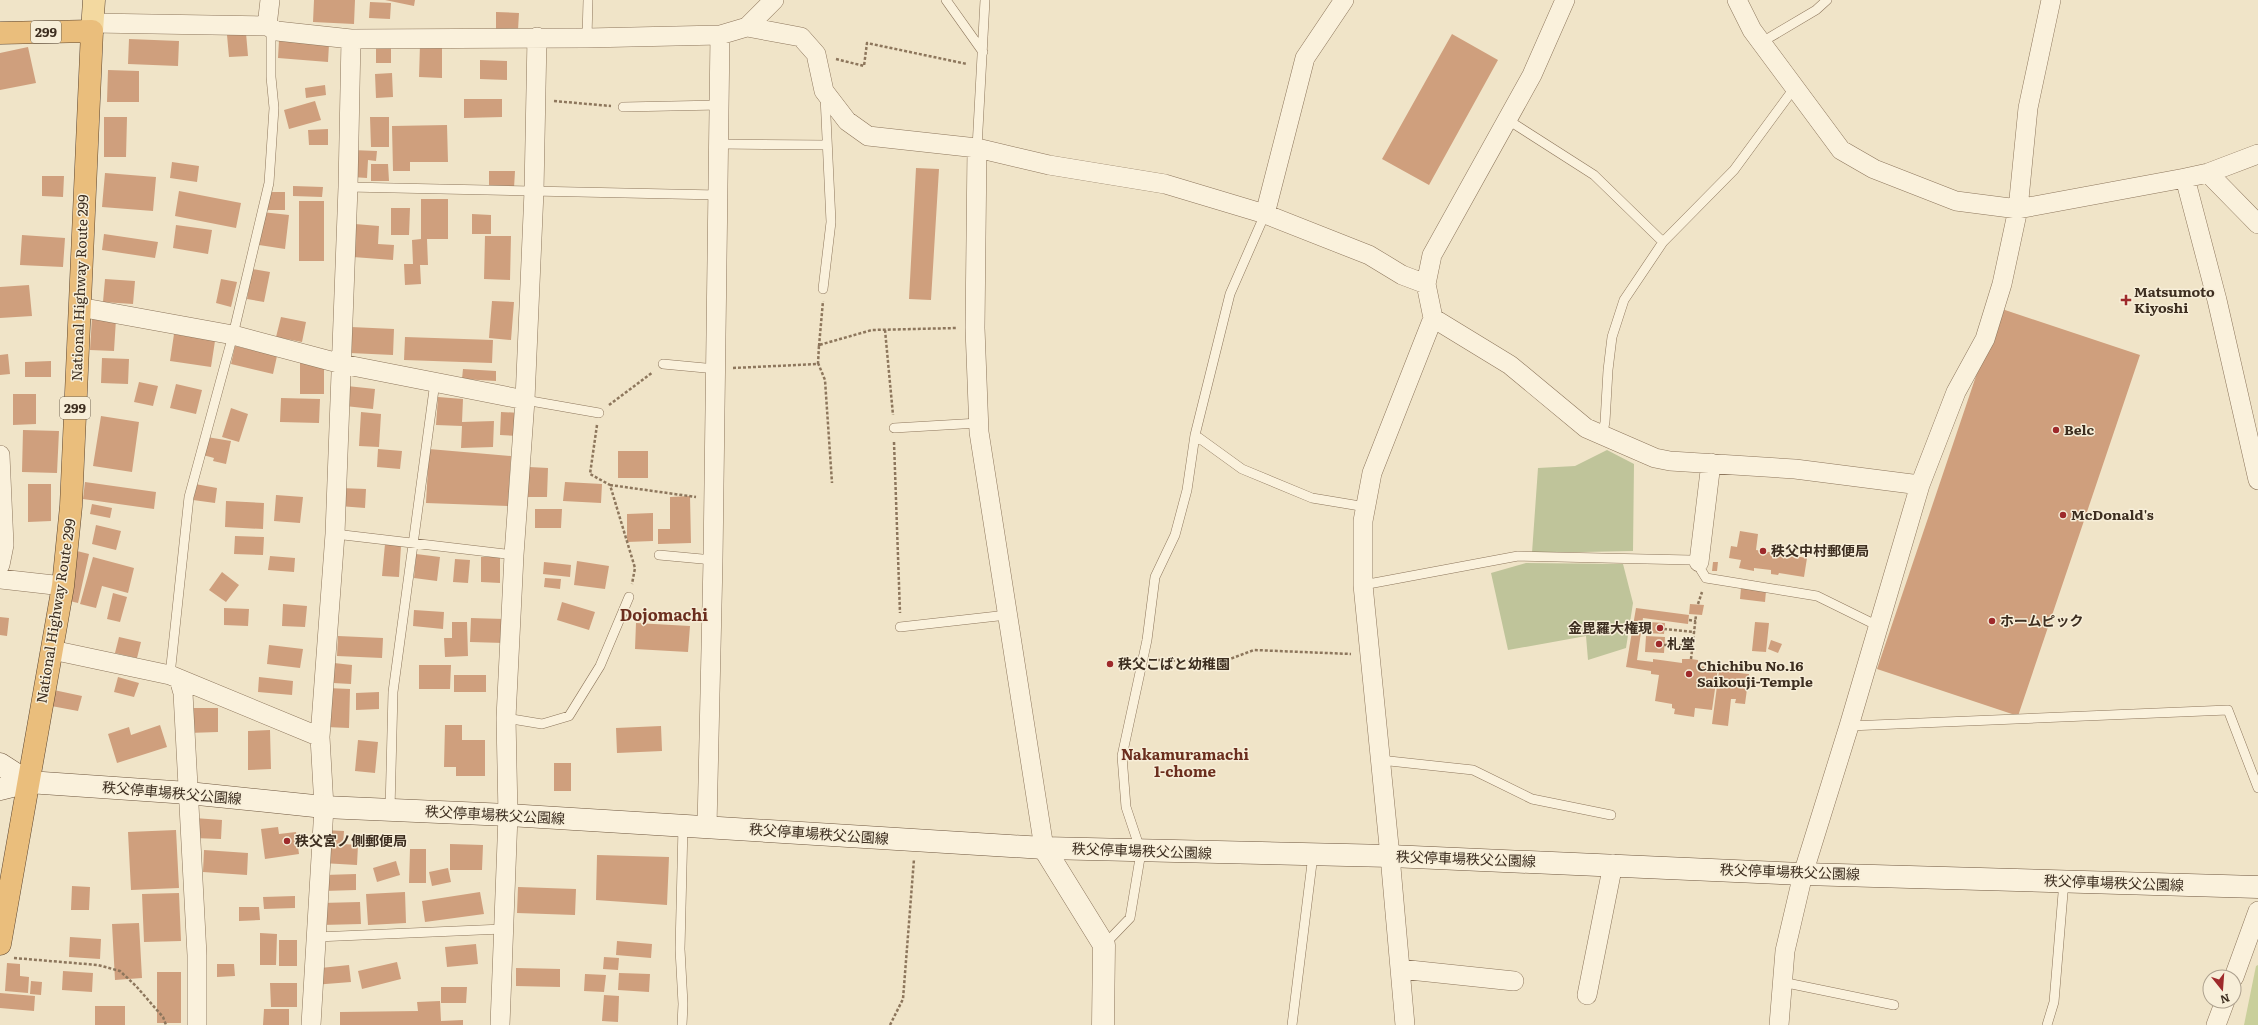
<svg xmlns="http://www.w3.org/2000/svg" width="2258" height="1025" font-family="Literata,'Noto Sans JP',serif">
  <rect width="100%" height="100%" fill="#f0e4c8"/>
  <!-- green -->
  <path fill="#c9cf9b" d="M2258 965V1025H2244L2256 966Z"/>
  <!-- cemetery -->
  <path fill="#bfc49a" d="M1607 450 1634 464 1633 551 1532 553 1538 468 1575 466Z
    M1526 563 1623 564 1633 603 1626 648 1588 660 1586 636 1508 650 1491 573Z"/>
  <!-- building -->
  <path fill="#cf9f7d" d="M314 0H355L354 24 313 22Z
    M385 0H415L414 6Z
    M370 2 391 3 390 19 369 18Z
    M496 12 519 13 518 30 496 29Z
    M246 33 248 56 229 57 227 35Z
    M1452 34 1498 60 1429 185 1382 159Z
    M129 39 179 41 178 66 128 64Z
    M279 40 329 44 328 62 278 58Z
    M376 44H391V63H376Z
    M420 45 442 46V78L419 77Z
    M28 47 36 83 0 90V53Z
    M480 60 507 61V80L480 79Z
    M108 70 139 71V102H107Z
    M392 73 393 97 376 98 375 74Z
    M325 85 326 95 306 98 305 88Z
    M464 99H502V117L464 118Z
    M315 101 321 120 289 129 284 110Z
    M104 117H127L126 157H104Z
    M370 117H389V147H371Z
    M447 125 448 162H410V171H393L392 126Z
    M328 129V145H309L308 130Z
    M352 150 377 151 376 161 368 160 367 178 352 177Z
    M172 162 199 166 197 182 170 178Z
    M371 164H388L389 181H371Z
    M916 168 939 169 931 300 909 299Z
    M489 171H515L514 188H489Z
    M105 173 156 177 153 211 102 207Z
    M42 176H64L63 197 42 196Z
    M293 186 323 187 322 197 293 196Z
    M179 191 241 203 236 228 175 216Z
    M268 192H285V210H268Z
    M421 199H448V239H427L428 265H420L421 284 405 285 404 264H413L412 240 421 239Z
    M299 201H324V261H299Z
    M391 208H410L409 235H391Z
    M262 212 289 215 285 249 259 245Z
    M472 214 491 215V234H472Z
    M355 224 379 226 378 244 394 245 393 260 353 257Z
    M176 225 212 230 208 254 173 248Z
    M104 234 158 242 155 258 102 250Z
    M22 235 65 238 63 267 20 265Z
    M485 236H511L510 280 484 279Z
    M252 269 270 272 264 302 247 299Z
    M105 279 135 281 133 304 103 302Z
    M221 279 237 282 231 307 216 303Z
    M29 285 32 316 0 318V287Z
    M492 301 514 302 511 340 489 338Z
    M1999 308 2140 355 2018 716 1877 669Z
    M281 317 306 322 302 342 276 337Z
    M92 318 116 319 114 351 90 350Z
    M351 327 394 329 393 355 350 353Z
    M174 334 215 341 211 367 170 361Z
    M405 337 493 340 492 363 404 360Z
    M235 346 277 356 273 374 231 364Z
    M8 354 10 374 0 375V355Z
    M102 358 129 359 128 384 101 383Z
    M51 361V377H25V362Z
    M300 363 324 364V394H300Z
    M463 369 496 371V381L462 379Z
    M139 382 158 386 153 406 134 402Z
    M176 384 202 390 196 414 170 408Z
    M347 386 375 389 373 409 345 406Z
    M13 394H36V424L13 425Z
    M438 397 463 399 462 422 494 421 493 447 461 448 462 426 436 425Z
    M281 398 320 399 319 423 280 422Z
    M231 408 248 414 239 442 222 437Z
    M361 412 381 414 379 447 359 446Z
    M501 412 521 413 520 436 500 435Z
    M101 416 139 422 132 472 93 466Z
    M23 430 59 431 57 473 22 472Z
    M207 437 231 441 226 464 213 461 214 458 203 455Z
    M378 449 402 451 400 469 377 467Z
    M429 449 511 456 508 506 426 503Z
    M618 451H648V478H618Z
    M529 467 548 468 547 497H528Z
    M85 482 156 492 154 509 83 499Z
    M565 482 602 484 601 503 563 501Z
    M28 484H51V521L28 522Z
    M195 484 217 488 215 503 193 500Z
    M340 488 366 489 365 508 339 506Z
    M276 495 303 497 300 523 274 521Z
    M690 496 691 543 658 544V529H670V497Z
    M226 501 264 503 263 529 225 527Z
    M92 504 112 508 110 518 90 514Z
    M535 509H562L561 528H535Z
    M653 513V541L627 542V514Z
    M96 525 121 531 116 550 92 544Z
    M1740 531 1758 534 1756 550 1807 558 1804 577 1779 573 1778 575 1771 574V570L1754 568V571L1739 568 1741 560 1729 558 1731 546 1737 547Z
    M235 536 264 537 263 555 234 554Z
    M385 544 401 546 399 577 382 576Z
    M73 550 89 554 78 603 61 599Z
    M416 554 440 557 437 581 414 578Z
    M270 556 295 558 294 572 268 570Z
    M93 557 134 568 128 593 102 586 96 608 80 604Z
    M481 557H500V583L481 582Z
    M455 559 470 560 468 583 453 582Z
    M577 561 609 566 605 589 574 585Z
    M544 562 571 565 570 577 543 574Z
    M1713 562H1718L1717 571H1712Z
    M222 572 239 585 226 602 209 590Z
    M545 578 561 579 560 589 544 587Z
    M1741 588 1766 591 1765 602 1740 599Z
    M113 593 127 597 120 622 107 619Z
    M562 602 595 612 589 630 557 620Z
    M283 604 307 606 305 627 282 626Z
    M1690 604 1704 605 1702 615 1689 614Z
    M224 608 249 609 248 626 224 625Z
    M1636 608 1689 615 1688 624 1643 618 1637 660 1653 662V659L1682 663V659H1691L1698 660V666L1718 668 1712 710 1695 708 1694 717 1674 714 1675 709 1672 708V704L1655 701 1659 675 1651 674V671L1626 667Z
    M414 610 444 612 443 629 413 626Z
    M0 617 9 618 7 636 0 635Z
    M471 618 505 619 504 643 470 642Z
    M452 622H467L468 656 445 657 444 638H452Z
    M1649 622 1665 623 1664 634 1648 633Z
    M1755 622 1769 623 1766 652 1752 651Z
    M636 623 690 626 688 652 635 649Z
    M338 636 383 638 382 658 337 656Z
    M1646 636 1665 637 1664 653 1645 652Z
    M119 637 141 642 137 658 115 653Z
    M1771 640 1782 644 1778 653 1768 649Z
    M269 645 303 649 300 668 267 664Z
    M334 663 352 665 351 684 333 683Z
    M419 665H451L450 689H419Z
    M1719 671 1749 674 1745 704 1735 703 1736 699H1731L1728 726 1712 724Z
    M454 675H486V692H454Z
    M118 677 139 683 134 697 114 692Z
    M259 677 293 681 292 695 258 692Z
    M327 688 350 689 349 728 326 727Z
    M49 689 82 696 78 711 46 705Z
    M379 692V709L356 710V693Z
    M187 708H218V732L188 733Z
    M160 725 167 747 117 763 108 734 129 727 131 735Z
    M445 725H462V740H485V776H456V767H444Z
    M661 726 662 751 617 753 616 728Z
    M270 730 271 769 248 770V731Z
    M358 740 378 742 375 773 355 771Z
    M554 763H571V791H554Z
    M194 818 222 820 221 839 193 838Z
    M278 827 279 834 296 832 299 854 265 859 261 829Z
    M176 830 179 888 131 890 128 832Z
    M324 830 344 831 343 844 358 845 357 865 322 863Z
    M450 844 483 845 482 870H450Z
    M410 849H426V883H409Z
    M204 850 248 853 247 875 203 872Z
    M597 855 669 857 667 905 596 900Z
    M396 861 400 875 377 882 373 868Z
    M448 868 451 882 432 886 429 872Z
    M356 874V890L324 891V875Z
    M72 886 90 887 89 910H71Z
    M518 887 576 889 575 915 517 913Z
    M405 892 406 923 368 925 366 894Z
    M480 892 484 914 425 922 422 901Z
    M179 893 181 941 144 942 142 894Z
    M295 896V908L264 909 263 897Z
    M360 902 361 924 322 925 321 903Z
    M239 907H259L260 920 239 921Z
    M139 923 142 978 115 980 112 924Z
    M260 933 277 934 276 965H260Z
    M70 937 101 939 100 959 69 957Z
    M279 940H297V966H279Z
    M617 941 652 944 651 958 616 955Z
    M476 944 478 964 447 967 445 947Z
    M604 957 619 958 618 970 603 969Z
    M397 962 401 979 362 989 358 971Z
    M7 963 20 964V976L29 977 28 993 5 991Z
    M217 964H234L235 976 217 977Z
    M349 965 351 982 313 985 311 969Z
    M516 968 560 969V987L516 986Z
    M63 971 93 973 92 992 62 990Z
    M157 972H181V1023H157Z
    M619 973 650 974 649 992 618 990Z
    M585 974 606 975 604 992 584 991Z
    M31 981 42 982 41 995 30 994Z
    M270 983H297V1007H271Z
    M441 987H467L466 1003H441Z
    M0 993 35 996 34 1011 0 1008Z
    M604 995 619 996 618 1022 602 1021Z
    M440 1001 441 1021 463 1020V1025H340V1012L418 1011 417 1002Z
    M95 1006H125V1025H95Z
    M264 1009H289V1025H263Z"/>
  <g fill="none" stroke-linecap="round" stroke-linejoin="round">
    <defs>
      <path id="service" d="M946 0 983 52
        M587 38 588 0
        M1762 42 1816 10 1827 0
        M623 107 719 105
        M1508 120 1594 175 1663 242
        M719 144 827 145
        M977 148 985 0
        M348 187 718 195
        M823 289 831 222 825 96
        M663 364 716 369
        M525 400 599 413
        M894 428 979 423
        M1195 435 1242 469 1312 498 1366 507
        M1602 436 1605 422 1608 370 1612 337 1624 300 1663 242 1734 170 1795 87
        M335 534 514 555
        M659 555 713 560
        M1363 585 1518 556 1691 560 1699 562 1701 570 1706 578 1817 596 1878 626
        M900 627 1007 615
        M170 675 189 497 233 335 269 183 274 108 271 77V28
        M506 718 542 724 569 716 600 666 629 597
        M1849 726 2228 710 2258 788
        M1380 760 1473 770 1532 799 1611 815
        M390 810 393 692 435 382
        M316 937 503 929
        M1104 945 1130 918 1141 852 1126 807 1122 756 1147 640 1155 577 1175 535 1187 490 1195 435 1230 294 1265 214
        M1782 982 1894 1005
        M682 1025 683 1004 680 949 683 826
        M1292 1025 1313 855
        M2047 1025 2054 1002 2064 881"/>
      <path id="minor" d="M1565 0 1532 75 1432 255 1426 284 1433 318 1510 365 1586 428 1655 458 1670 461 1795 469 1920 485 1956 392 1985 339 2002 284 2018 209 2028 108 2051 0
        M1737 0 1752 30 1841 150 1874 169 1956 201 2018 209 2185 178 2208 173 2258 154
        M93 23 267 26 277 31 351 39 587 38 720 35 747 27 774 0
        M267 26 270 0
        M747 27 801 37 816 54 824 91 847 121 868 136 977 148 1049 165 1165 184 1265 214 1369 255 1402 275 1426 284
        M977 148 975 328 979 432 1044 848
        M2208 173 2258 224
        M2185 178 2217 300 2258 480
        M1265 214 1305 58 1344 0
        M79 307 233 335 342 364 525 400
        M0 455 4 545 0 565
        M1699 562 1711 463
        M0 579 63 586
        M52 650 170 675 320 737
        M179 679 183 693 197 955V1025
        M707 827 713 560 720 35
        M1400 969 1514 981
        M2234 977 2258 911
        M1587 995 1613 864
        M311 1025 324 807 320 737 335 534 348 187 351 39
        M500 1025 508 815 506 718 514 555 525 400 534 191 537 37
        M1405 1025 1390 856 1363 585V521L1372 473 1433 318
        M1779 1025 1785 951 1803 874 1849 726 1920 485
        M2216 1025 2225 1001"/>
      <path id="tertiary" d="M1044 848 1104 945 1103 1025"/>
      <path id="secondary" d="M0 764 28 782
        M0 789 28 782 188 793 324 807 508 815 1044 848 1390 856 1803 874 2258 887"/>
      <path id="primary" d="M92 31 94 0"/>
      <path id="trunk" d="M0 33 92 31 71 506 63 586 0 944"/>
    </defs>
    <!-- service casing -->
    <use href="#service" stroke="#8d765c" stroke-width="10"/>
    <!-- minor casing -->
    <use href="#minor" stroke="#8d765c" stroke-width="20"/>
    <!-- tertiary casing -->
    <use href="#tertiary" stroke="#8d765c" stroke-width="23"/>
    <!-- secondary casing -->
    <use href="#secondary" stroke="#6f573f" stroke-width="23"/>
    <!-- primary casing -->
    <use href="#primary" stroke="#5b4430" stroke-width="23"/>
    <!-- trunk casing -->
    <use href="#trunk" stroke="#5b4430" stroke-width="23"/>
    <!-- path -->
    <path stroke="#8d765c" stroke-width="2.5" stroke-dasharray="3 2" stroke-linecap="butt" d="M836 59 864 66 867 43 967 64
      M554 101 611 106
      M885 330 893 415
      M819 346 823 301
      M818 363 825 380 832 483
      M733 368 818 364 819 345 872 330 957 328
      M609 405 653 372
      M597 425 590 474 610 485 635 568 632 584
      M894 442 900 613
      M610 485 696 497
      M1698 604 1702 592
      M1689 620 1696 621
      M1664 629 1695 632
      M1664 645 1693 646
      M1691 659 1696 615
      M1157 660 1222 662 1254 650 1351 654
      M14 958 98 965 120 971 136 986 163 1017 166 1025
      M890 1025 903 999 914 859"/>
    <!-- service -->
    <use href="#service" stroke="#faf1dc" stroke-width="9"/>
    <!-- minor -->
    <use href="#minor" stroke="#faf1dc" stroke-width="19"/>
    <!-- tertiary -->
    <use href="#tertiary" stroke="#faf1dc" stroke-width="22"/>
    <!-- secondary -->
    <use href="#secondary" stroke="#faf1dc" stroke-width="22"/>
    <!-- primary -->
    <use href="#primary" stroke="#f3d9a0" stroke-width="22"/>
    <!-- trunk -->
    <use href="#trunk" stroke="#eabe7c" stroke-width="22"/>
  </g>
  <!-- markers -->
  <g fill="#9e2a2b" stroke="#f7eed8" stroke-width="1.5">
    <path d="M2124 294h4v4h4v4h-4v4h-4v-4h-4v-4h4z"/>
    <circle cx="2056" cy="430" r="4"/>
    <circle cx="2063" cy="515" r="4"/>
    <circle cx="1763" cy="551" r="4"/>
    <circle cx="1992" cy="621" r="4"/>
    <circle cx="1660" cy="628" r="4"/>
    <circle cx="1659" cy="644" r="4"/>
    <circle cx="1110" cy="664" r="4"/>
    <circle cx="1689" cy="674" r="4"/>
    <circle cx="287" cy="841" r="4"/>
  </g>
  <g text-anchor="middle" stroke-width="3" stroke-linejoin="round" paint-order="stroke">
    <!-- shield labels -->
    <g fill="#f7eed8" stroke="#756857" stroke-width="1">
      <rect x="31" y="21" width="30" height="22" rx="3"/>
      <rect x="60" y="397" width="30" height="22" rx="3"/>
    </g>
    <g font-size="13" font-weight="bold" fill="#3d2e20">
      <text x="46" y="37">299</text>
      <text x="75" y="413">299</text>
    </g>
    <!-- street labels -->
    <g font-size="14" fill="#3d2e20" stroke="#f7eed8">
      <text transform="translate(80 288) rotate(-88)" y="5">National Highway Route 299</text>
      <text transform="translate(56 611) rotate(-81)" y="5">National Highway Route 299</text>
      <text transform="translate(172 793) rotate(5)" y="5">秩父停車場秩父公園線</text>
      <text transform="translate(495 815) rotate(3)" y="5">秩父停車場秩父公園線</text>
      <text transform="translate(819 834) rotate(4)" y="5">秩父停車場秩父公園線</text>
      <text transform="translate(1142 851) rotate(2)" y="5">秩父停車場秩父公園線</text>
      <text transform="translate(1466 859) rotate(2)" y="5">秩父停車場秩父公園線</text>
      <text transform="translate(1790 872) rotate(2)" y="5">秩父停車場秩父公園線</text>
      <text transform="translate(2114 883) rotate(2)" y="5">秩父停車場秩父公園線</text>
    </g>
    <!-- poi labels -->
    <g font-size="14" font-weight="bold" fill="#3d2e20" stroke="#f7eed8" text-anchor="start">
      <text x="2134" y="297">Matsumoto<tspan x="2134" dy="16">Kiyoshi</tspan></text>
      <text x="2064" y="435">Belc</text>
      <text x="2071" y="520">McDonald's</text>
      <text x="1771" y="556">秩父中村郵便局</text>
      <text x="2000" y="626">ホームピック</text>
      <text x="1652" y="633" text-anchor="end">金毘羅大権現</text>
      <text x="1667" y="649">札堂</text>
      <text x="1118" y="669">秩父こばと幼稚園</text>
      <text x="1697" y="671">Chichibu No.16<tspan x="1697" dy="16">Saikouji-Temple</tspan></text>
      <text x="295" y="846">秩父宮ノ側郵便局</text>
    </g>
    <!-- neighbourhood labels -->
    <g font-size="15" font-weight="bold" fill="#6b2e1e" stroke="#f7eed8">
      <text x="1185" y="760">Nakamuramachi<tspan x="1185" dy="17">1-chome</tspan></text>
    </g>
    <!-- quarter labels -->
    <g font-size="16" font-weight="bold" fill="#6b2e1e" stroke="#f7eed8">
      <text x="664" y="621">Dojomachi</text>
    </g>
  </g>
  <!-- north arrow -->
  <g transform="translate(2222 989) rotate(163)"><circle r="19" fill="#f7eed8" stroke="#ada18e"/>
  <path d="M0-3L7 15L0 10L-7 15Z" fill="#9e2a2b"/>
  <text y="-6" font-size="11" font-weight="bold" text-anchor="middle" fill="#3d2e20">N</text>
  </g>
</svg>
